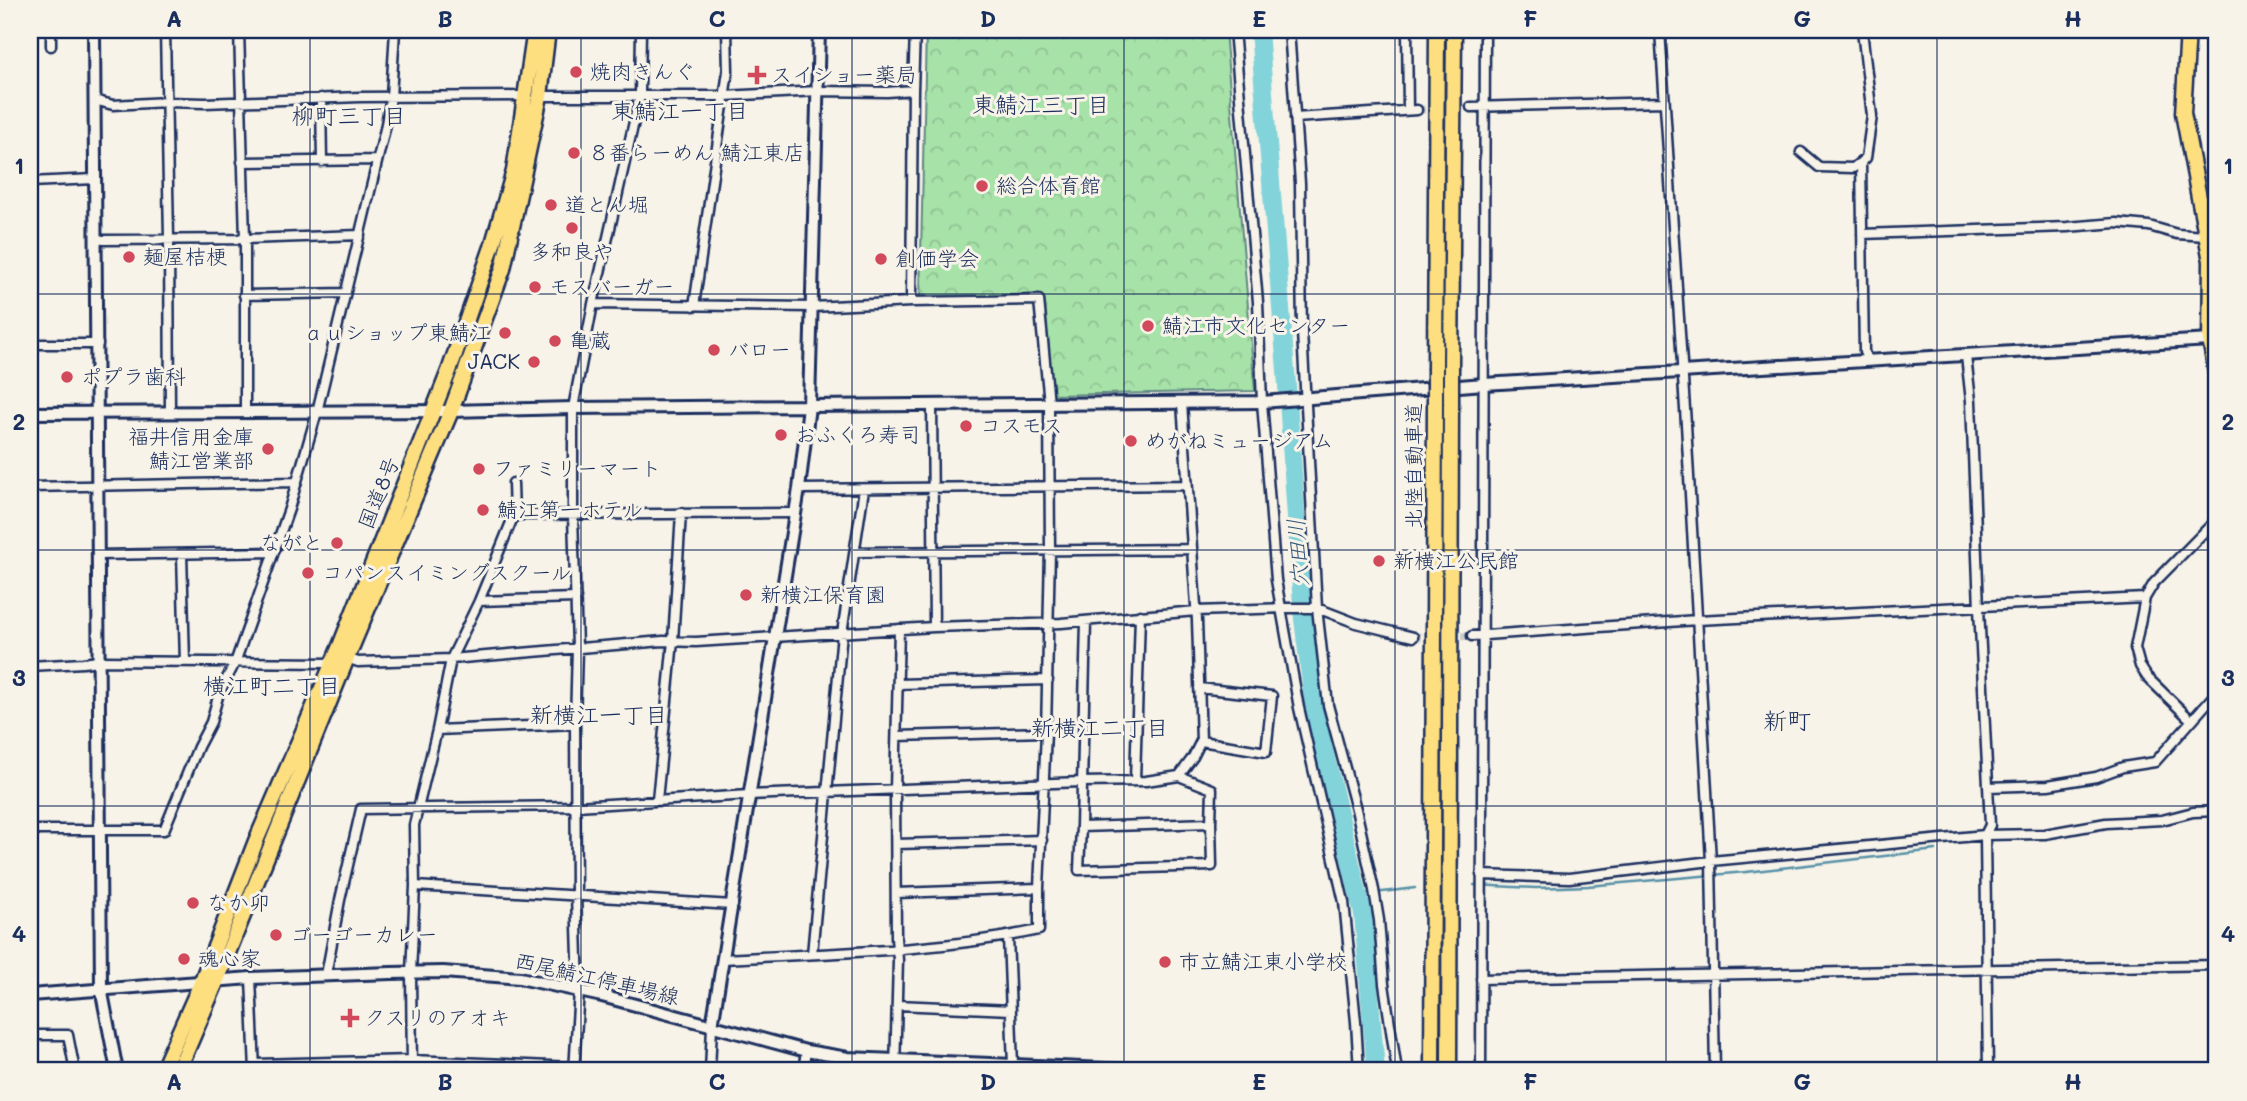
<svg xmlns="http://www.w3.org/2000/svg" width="2247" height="1101" font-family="Mali,'Klee One',sans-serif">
  <defs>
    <pattern id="forest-crowns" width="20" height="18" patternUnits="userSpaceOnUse" patternTransform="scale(1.75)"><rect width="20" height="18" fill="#a7e2a8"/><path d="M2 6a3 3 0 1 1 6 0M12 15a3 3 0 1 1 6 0" fill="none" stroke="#8fc293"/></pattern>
  </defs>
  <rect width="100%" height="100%" fill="#f7f3e8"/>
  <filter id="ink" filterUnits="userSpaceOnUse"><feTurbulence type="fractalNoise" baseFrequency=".0143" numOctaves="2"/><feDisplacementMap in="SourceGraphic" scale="14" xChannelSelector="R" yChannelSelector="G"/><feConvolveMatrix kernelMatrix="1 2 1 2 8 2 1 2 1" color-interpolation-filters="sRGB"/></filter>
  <g filter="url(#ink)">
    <!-- forest -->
    <path fill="url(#forest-crowns)" stroke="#618883" stroke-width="2" d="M926 30H1225L1255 391 1053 395 1042 299H920Z"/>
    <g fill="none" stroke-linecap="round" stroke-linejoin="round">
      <!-- stream -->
      <path stroke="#5991a8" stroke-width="2.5" d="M1474 885 1536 888 1588 886 1746 872 1936 850
        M1358 895 1415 888"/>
      <!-- river -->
      <path stroke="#82d3da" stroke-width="18" d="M1259 30 1286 371 1303 619 1314 708 1363 914 1376 1071"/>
      <!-- street-tunnel -->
      <path stroke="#cbcccc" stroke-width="8" stroke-dasharray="8 4" stroke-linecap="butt" d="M1417 110 1471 107
        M1413 637 1472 636"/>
      <defs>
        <path id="street" d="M51 30V46
          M165 30 169 238 170 413
          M239 30 245 239V413
          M1234 30 1258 302 1262 402 1276 580 1299 708 1344 902 1356 1022 1359 1071
          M1289 30 1300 183 1302 332 1317 608 1328 705 1356 809 1374 890 1379 920 1384 984 1397 1071
          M1407 30 1408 110
          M1660 30 1686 424 1711 861 1715 1071
          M540 96H724L818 91 887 92 913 90
          M321 98 322 162
          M94 100 113 105 166 102 205 103 360 97 526 96
          M1471 107 1664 102
          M1295 118 1417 110
          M1801 152 1819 167 1853 168 1866 158 1872 116 1862 30
          M242 162 377 160
          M1861 162 1864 352 1868 361
          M30 182 95 179
          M1862 234 2067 227 2116 223 2149 226 2177 234 2206 236
          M96 238 103 240 245 239 360 235
          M244 295 345 293
          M911 302 913 90 915 30
          M593 304 812 307 911 302 1039 300 1049 403 1050 550 1046 732 1039 888V930C936 952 828 953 723 959
          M694 306 728 71 727 30
          M30 344H98
          M1966 356 1971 401 1979 608 1990 825 1985 835 1988 1071
          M932 406 934 627
          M513 483 514 515
          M30 487 295 482
          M799 489 1187 485
          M855 552 1191 549
          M182 554 185 662
          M97 555 274 552
          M479 601 576 598
          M1086 621 1081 827 1211 823 1212 789 1179 776
          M1472 636 1697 620 2145 598
          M347 658 358 662 451 659 663 641 696 642 934 627 1061 623 1196 611 1285 608H1317L1356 623 1413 637
          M30 666 83 663 98 661 332 663
          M898 684 1048 680
          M1199 688 1272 696 1266 752 1201 741
          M2191 720 2147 677 2140 666 2135 648 2145 598 2154 583 2212 524 2217 522
          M437 730 575 724
          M897 736 1046 732
          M1135 781 1140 615
          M1988 787 2048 785 2096 777 2123 767 2155 762 2217 692
          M657 800 673 641 681 513
          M1081 827 1079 870 1212 866 1211 823
          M30 830H164L198 747 211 722 219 693 235 663 289 509 317 412 385 129 391 97 395 30
          M896 844 1042 840
          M1481 875 1569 878 1711 861 1985 835 2045 834 2106 823 2162 820 2193 812 2217 811
          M415 886 733 905
          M896 893 1039 888
          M1008 937 1013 1065
          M812 954 842 633 864 489
          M326 975 340 900 361 809 577 806 749 795 1081 782 1146 781 1179 776 1193 757 1201 741 1197 620 1182 403
          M251 978 255 1071
          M1481 979 2217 965
          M897 1005 1011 1010
          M30 1035H68L75 1071
          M255 1064 412 1060 573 1067
          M412 1071 411 973 415 886 414 825 437 730 451 659 479 601 514 515 794 513
          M574 1071 579 990 576 894 575 724 577 647 573 515V408L593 304 640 95 641 30
          M710 1071 712 1026
          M803 1071 806 1051
          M895 1071 898 960 896 938 895 790 899 629
          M1481 1071 1485 30"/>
        <path id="secondary" d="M94 30 101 988 117 1071
          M30 413 451 411 573 408 1262 402 1484 384 2210 340
          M30 995 251 978 391 973 443 972 520 978 602 996 806 1051 848 1058 1152 1071
          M712 1026 799 489 809 406 819 30"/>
        <path id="highway" d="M2188 30 2183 113 2211 261 2210 340 2217 377
          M1451 367 1454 30
          M1435 368 1437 30
          M162 1071 201 983 256 841 340 646 449 371 492 247 514 171 535 30
          M178 1071 217 980 347 658 451 411 503 269 540 96 548 30
          M1432 1071 1435 404
          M1449 1071 1451 402"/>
      </defs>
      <!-- street casing -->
      <use href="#street" stroke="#1b2f5e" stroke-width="13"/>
      <!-- secondary casing -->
      <use href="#secondary" stroke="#1b2f5e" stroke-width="16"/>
      <!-- highway casing -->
      <use href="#highway" stroke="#1b2f5e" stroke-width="19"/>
      <!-- street -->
      <use href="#street" stroke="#f7f3e8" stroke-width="8"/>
      <!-- secondary -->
      <use href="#secondary" stroke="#f7f3e8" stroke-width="10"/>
      <!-- highway -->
      <use href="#highway" stroke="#fedf80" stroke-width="14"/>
      <defs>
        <path id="highway-bridge" d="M1435 368V404
          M1451 402V367"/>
      </defs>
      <!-- highway-bridge casing -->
      <use href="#highway-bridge" stroke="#1b2f5e" stroke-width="19" stroke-linecap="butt"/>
      <!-- highway-bridge -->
      <use href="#highway-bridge" stroke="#fedf80" stroke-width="14"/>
    </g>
  </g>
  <!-- grid -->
  <path fill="none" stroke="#1b2f5e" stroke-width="2" stroke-opacity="0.55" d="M310 30V1071M581 30V1071M852 30V1071M1124 30V1071M1395 30V1071M1666 30V1071M1937 30V1071M30 294H2217M30 550H2217M30 806H2217"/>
  <!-- markers -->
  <g fill="#d1495b" stroke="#f7f3e8" stroke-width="2.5">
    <circle cx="576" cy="72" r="7"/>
    <path d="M753.5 64.5h7v7h7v7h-7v7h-7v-7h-7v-7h7z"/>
    <circle cx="574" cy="153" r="7"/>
    <circle cx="982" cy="186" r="7"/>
    <circle cx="551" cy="205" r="7"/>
    <circle cx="572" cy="228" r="7"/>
    <circle cx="129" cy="257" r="7"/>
    <circle cx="881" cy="259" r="7"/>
    <circle cx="535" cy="287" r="7"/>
    <circle cx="1148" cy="326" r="7"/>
    <circle cx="505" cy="333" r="7"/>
    <circle cx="555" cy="341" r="7"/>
    <circle cx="714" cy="350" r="7"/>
    <circle cx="534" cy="362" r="7"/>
    <circle cx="67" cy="377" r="7"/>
    <circle cx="966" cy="426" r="7"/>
    <circle cx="781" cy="435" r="7"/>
    <circle cx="1131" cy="441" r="7"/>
    <circle cx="268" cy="449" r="7"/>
    <circle cx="479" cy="469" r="7"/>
    <circle cx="483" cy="510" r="7"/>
    <circle cx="337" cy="543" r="7"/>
    <circle cx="1379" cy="561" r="7"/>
    <circle cx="308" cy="573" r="7"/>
    <circle cx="746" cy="595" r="7"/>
    <circle cx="193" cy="903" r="7"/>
    <circle cx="276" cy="935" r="7"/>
    <circle cx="184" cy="959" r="7"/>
    <circle cx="1165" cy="962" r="7"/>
    <path d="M346.5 1007.5h7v7h7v7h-7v7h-7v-7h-7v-7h7z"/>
  </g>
  <g text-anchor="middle" stroke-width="6" stroke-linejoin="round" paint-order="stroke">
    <!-- poi labels -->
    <g font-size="21" fill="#1b2f5e" stroke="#f7f3e8" text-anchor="start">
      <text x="590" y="79">焼肉きんぐ</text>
      <text x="771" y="82">スイショー薬局</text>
      <text x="588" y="160">８番らーめん 鯖江東店</text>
      <text x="996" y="193">総合体育館</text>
      <text x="565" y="212">道とん堀</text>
      <text x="572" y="259" text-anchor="middle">多和良や</text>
      <text x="143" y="264">麺屋桔梗</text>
      <text x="895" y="266">創価学会</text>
      <text x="549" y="294">モスバーガー</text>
      <text x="1162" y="333">鯖江市文化センター</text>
      <text x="491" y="340" text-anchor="end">ａｕショップ東鯖江</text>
      <text x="569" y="348">亀蔵</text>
      <text x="728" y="357">バロー</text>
      <text x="520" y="369" text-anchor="end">JACK</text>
      <text x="81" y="384">ポプラ歯科</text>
      <text x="980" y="433">コスモス</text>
      <text x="795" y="442">おふくろ寿司</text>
      <text x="254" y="444" text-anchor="end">福井信用金庫<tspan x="254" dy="24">鯖江営業部</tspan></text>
      <text x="1145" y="448">めがねミュージアム</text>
      <text x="493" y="476">ファミリーマート</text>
      <text x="497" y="517">鯖江第一ホテル</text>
      <text x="323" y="550" text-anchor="end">ながと</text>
      <text x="1393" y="568">新横江公民館</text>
      <text x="322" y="580">コパンスイミングスクール</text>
      <text x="760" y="602">新横江保育園</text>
      <text x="207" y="910">なか卯</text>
      <text x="290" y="942">ゴーゴーカレー</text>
      <text x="198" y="966">魂心家</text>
      <text x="1179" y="969">市立鯖江東小学校</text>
      <text x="364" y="1025">クスリのアオキ</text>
    </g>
    <!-- street labels -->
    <g font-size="21" fill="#1b2f5e" stroke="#f7f3e8">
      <text transform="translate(1414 466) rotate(-90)" y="7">北陸自動車道</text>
      <text transform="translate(379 493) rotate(-68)" y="7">国道8号</text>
      <text transform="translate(597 979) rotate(13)" y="7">西尾鯖江停車場線</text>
    </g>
    <!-- neighbourhood labels -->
    <g font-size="23" fill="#1b2f5e" stroke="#f7f3e8">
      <text x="1041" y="113">東鯖江三丁目</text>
      <text x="680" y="119">東鯖江一丁目</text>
      <text x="349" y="124">柳町三丁目</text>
      <text x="272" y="694">横江町二丁目</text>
      <text x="599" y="723">新横江一丁目</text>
      <text x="1100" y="736">新横江二丁目</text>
    </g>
    <!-- water labels -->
    <g font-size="23" font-style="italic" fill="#35587d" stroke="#f7f3e8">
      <text transform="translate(1298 553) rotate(-94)" y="8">穴田川</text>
    </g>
    <!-- quarter labels -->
    <g font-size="24" fill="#1b2f5e" stroke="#f7f3e8">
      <text x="1787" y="729">新町</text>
    </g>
  </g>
  <!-- margin -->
  <rect width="2247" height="1101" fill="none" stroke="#f7f3e8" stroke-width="77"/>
  <rect x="38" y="38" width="2170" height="1024" fill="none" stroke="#1b2f5e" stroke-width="2.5"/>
  <g font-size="23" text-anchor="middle" font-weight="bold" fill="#1b2f5e">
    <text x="174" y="27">A</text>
    <text x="445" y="27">B</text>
    <text x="717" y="27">C</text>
    <text x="988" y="27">D</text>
    <text x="1259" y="27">E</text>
    <text x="1530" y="27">F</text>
    <text x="1802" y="27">G</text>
    <text x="2073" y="27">H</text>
    <text x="19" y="174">1</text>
    <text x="2228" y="174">1</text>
    <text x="19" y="430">2</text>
    <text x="2228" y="430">2</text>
    <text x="19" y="686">3</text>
    <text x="2228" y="686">3</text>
    <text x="19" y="942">4</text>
    <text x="2228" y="942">4</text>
    <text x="174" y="1090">A</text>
    <text x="445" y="1090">B</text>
    <text x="717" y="1090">C</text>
    <text x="988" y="1090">D</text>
    <text x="1259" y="1090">E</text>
    <text x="1530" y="1090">F</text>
    <text x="1802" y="1090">G</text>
    <text x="2073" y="1090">H</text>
  </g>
</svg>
